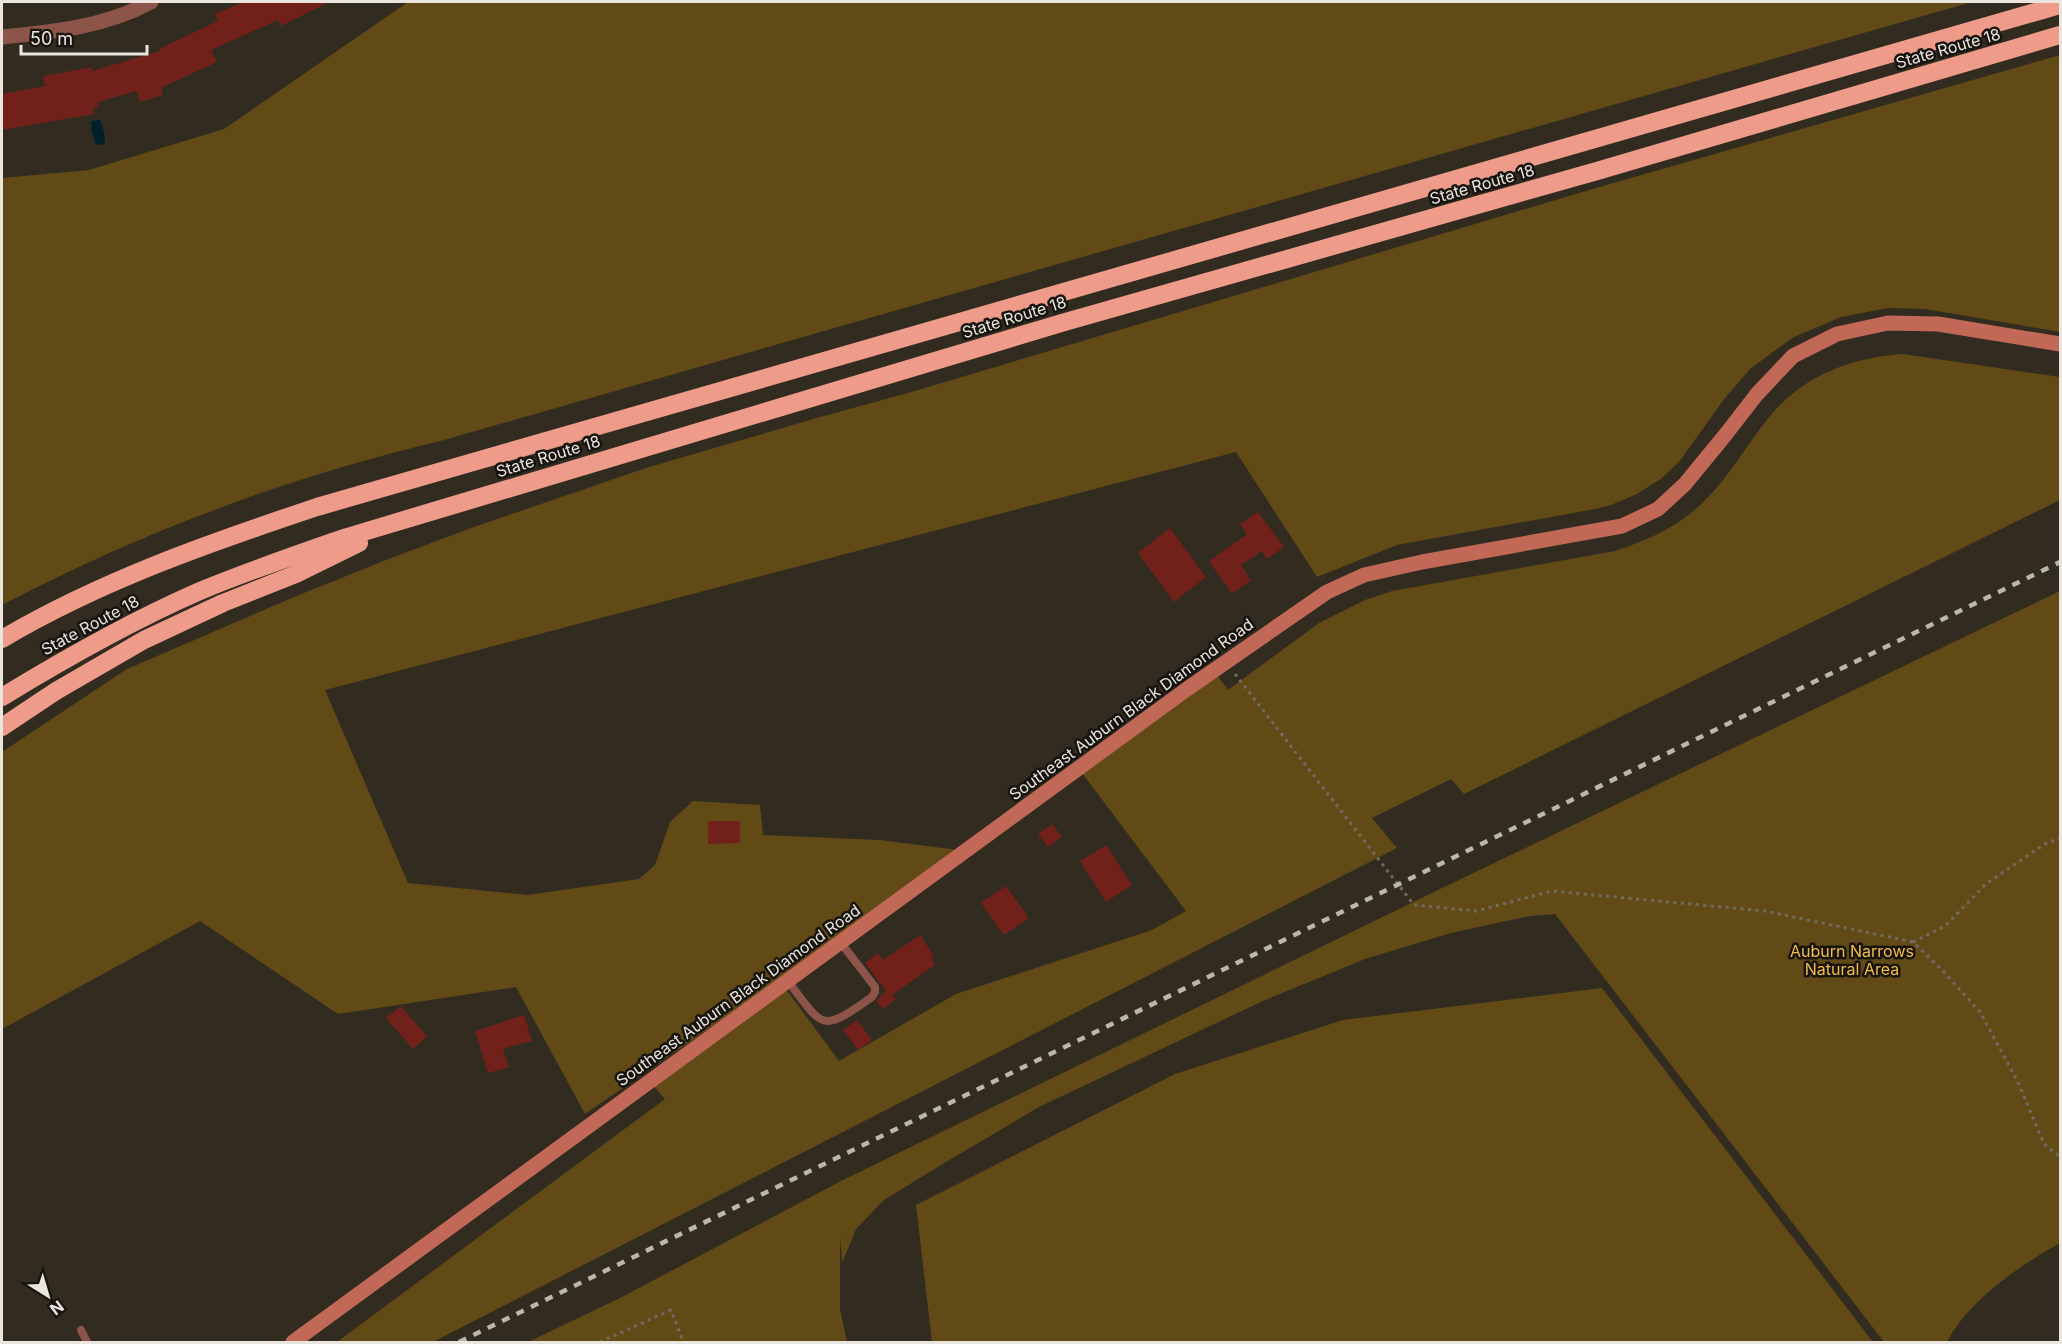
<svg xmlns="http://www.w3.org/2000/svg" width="2062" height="1344" font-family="Inter,sans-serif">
  <rect width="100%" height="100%" fill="#312b20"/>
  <!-- green -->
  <path fill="#624a17" d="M408 2H1972L444 440C288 477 144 531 2 605V178L89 170 224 129Z
    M2060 55V332L1925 309 1888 308 1841 317 1792 338 1750 369 1725 398 1679 462 1662 478 1637 494 1611 505 1595 509 1397 545 1317 577 1236 452 325 690 408 883 527 895 639 879 655 865 670 822 693 801 760 805 763 835 880 840 966 851 585 1114 516 987 338 1014 200 921 2 1029V752L127 669 299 595 386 560 474 527 646 468 820 417 908 393 1596 188Z
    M1903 354 2060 377V500L1464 794 1451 779 1372 818 1397 848 433 1342H337L665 1099 650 1082 783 985 839 1061 956 994 1152 930 1186 911 1079 769 1214 671 1228 690 1319 623 1365 600 1392 591 1615 551C1646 541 1675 528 1699 506 1728 480 1746 445 1770 416 1803 376 1852 357 1903 354Z
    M2060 591V1243C2019 1266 1969 1300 1947 1342H1884L1555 914 1530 916 1451 933 1365 959 1265 1000 1039 1107 941 1165 884 1200 856 1229 842 1263 840 1235V1309L847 1342H528L620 1298 841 1181 1440 889Z
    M1602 988 1873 1342H932L916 1205 1175 1074 1343 1020Z"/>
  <!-- water -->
  <path fill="#01202e" d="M100 120 104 132 105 144 96 145 92 133 91 121Z"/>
  <!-- building -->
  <path fill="#72211a" d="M243 2H329L281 26 278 20 211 50 217 62 161 88 163 95 140 102 137 91 98 102 99 107 93 108 94 114 2 130V94L45 86 43 76 92 67V71L160 51 159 49 218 21 215 14Z
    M1258 512 1284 547 1267 559 1262 551 1241 565 1251 580 1232 594 1209 561 1247 534 1240 524Z
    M1170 528 1206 577 1174 602 1138 553Z
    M708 821H740V843L708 844Z
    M1052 824 1062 837 1048 847 1038 834Z
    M1106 845 1132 885 1106 902 1080 861Z
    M1006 886 1029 918 1004 935 981 903Z
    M920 935 934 956 931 958 935 965 892 995 896 999 883 1009 876 1001 886 991 865 963 878 953 883 960Z
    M401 1006 427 1037 413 1049 386 1018Z
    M524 1015 532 1041 503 1049 509 1067 488 1073 475 1031Z
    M857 1020 872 1040 858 1050 843 1030Z"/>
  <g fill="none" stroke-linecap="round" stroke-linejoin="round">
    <!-- path -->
    <path stroke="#716c62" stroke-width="3" stroke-dasharray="3 4.5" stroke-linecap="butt" d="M1235 674 1414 905 1476 911 1552 891 1765 911 1913 942 1942 970 1980 1012 2017 1080 2044 1144 2060 1157
      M1913 942 1945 926 1987 883 2045 844 2060 838
      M600 1342 671 1310 683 1342"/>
    <!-- lane -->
    <path stroke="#8d5449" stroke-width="8" d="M788 981C824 1029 821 1033 872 997L875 992V987L841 943
      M81 1330 87 1342"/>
    <!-- street -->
    <path stroke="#8d5449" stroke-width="15" d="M2 37C53 32 105 27 151 2"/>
    <!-- secondary -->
    <path stroke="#c26857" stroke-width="15" d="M293 1342 1187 689 1327 592 1364 575 1422 562 1622 526 1658 509 1685 484 1726 434 1757 394 1793 356 1837 334 1888 323 1938 324 2060 344"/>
    <!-- highway -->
    <path stroke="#ef9b8a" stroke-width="18" d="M2 639C100 581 209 543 317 507L2060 5
      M2 697C66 658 131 621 200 591 248 571 298 554 347 537L1065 322 1597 171 2060 35
      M2 727 56 691 144 640 223 603 296 574 359 543"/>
    <!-- rail -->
    <path stroke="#bbb6ae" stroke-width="4.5" stroke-dasharray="8 8" stroke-linecap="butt" d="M459 1342 2060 562"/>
  </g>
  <g text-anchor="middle" stroke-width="5" stroke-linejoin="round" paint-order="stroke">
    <!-- street labels -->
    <g font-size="16" fill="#eae6df" stroke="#17140f">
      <text transform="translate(1948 48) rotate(-16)" y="6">State Route 18</text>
      <text transform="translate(1482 184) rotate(-16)" y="6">State Route 18</text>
      <text transform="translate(1014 317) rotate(-17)" y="6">State Route 18</text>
      <text transform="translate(548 456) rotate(-17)" y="6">State Route 18</text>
      <text transform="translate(90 625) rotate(-28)" y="6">State Route 18</text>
      <text transform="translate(1131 709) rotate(-36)" y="6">Southeast Auburn Black Diamond Road</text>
      <text transform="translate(738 995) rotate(-36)" y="6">Southeast Auburn Black Diamond Road</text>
    </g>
    <!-- park labels -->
    <g font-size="16" fill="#f4bd48" stroke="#17140f">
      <text x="1852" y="957">Auburn Narrows<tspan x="1852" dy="18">Natural Area</tspan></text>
    </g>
  </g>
  <!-- border -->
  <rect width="2062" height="1344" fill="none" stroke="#eae6df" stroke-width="6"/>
  <!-- north arrow -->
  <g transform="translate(48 1296) rotate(143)" stroke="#17140f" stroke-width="4.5" paint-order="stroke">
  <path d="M0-4.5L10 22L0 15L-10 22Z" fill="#eae6df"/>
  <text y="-9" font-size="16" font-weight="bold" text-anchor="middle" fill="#eae6df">N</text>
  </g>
  <!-- scale -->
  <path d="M21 45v9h126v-9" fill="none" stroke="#eae6df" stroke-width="3"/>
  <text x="30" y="45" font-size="18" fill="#eae6df" stroke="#17140f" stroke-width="4.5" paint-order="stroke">50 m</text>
</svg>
